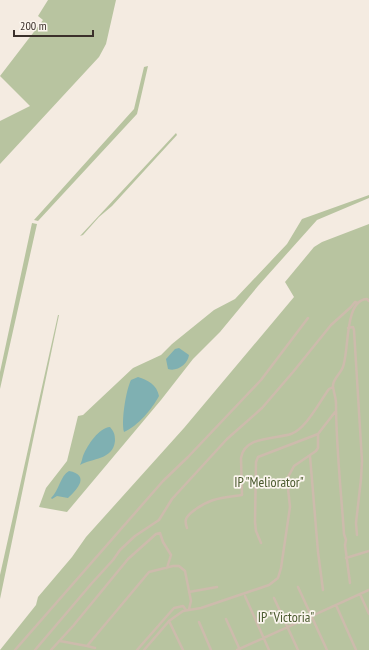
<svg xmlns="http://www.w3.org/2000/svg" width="369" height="650" font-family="'PT Sans Narrow',sans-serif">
  <rect width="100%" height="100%" fill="#f4ebe1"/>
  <!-- green -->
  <path fill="#b8c4a0" d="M48 0H116L106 44 99 57 0 164V121L30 106 0 76 43 20 38 16Z
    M148 66 137 114 38 221 34 220 134 109 144 67Z
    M176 133 177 135 112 206 99 217 83 235 80 236Z
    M369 195V198L317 220 258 286 220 332 193 359 161 400 67 512 39 507 46 488 67 461 78 416 83 415 133 368 161 355 172 344 214 310 235 299 287 244 302 219Z
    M32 223 37 224 0 389V372Z
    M369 224V650H0L36 605 38 597 72 557 86 537 184 428 294 297 285 282 314 247 322 242Z
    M58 315H59L0 599V575Z"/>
  <!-- water -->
  <path fill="#7fb0b2" d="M179 348 189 355C188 364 177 372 168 369L166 359 175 349Z
    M138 377C148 380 157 385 159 396 152 409 138 426 124 432 121 421 126 390 131 380Z
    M110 427C114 432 115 434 115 441 113 460 92 458 80 465 82 461 82 459 83 456 88 444 99 428 110 427Z
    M69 471C90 475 78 489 68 498L57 496 52 499 51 498C59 491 60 476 69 471Z"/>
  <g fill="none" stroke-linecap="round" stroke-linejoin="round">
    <!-- minor -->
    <path stroke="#cdbbac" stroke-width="2.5" d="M348 328 353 327 354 330 362 461 361 479 356 523 357 535
      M310 456 318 552 323 590
      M187 528C184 520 186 517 192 512 209 498 221 498 242 495L241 458C244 436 276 439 291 434 306 429 320 401 329 389L333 387
      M261 543 256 531 255 522 256 462 258 457 318 434
      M346 558 369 551
      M350 583 345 545 346 540 344 534C341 490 336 446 336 403 336 397 333 391 333 385 334 378 339 375 342 369 350 355 343 300 367 299L369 301
      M298 587 327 650
      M189 592 217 587
      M360 594 369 614
      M245 596 269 650
      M274 598 298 650
      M336 605 356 650
      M226 619 240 650
      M169 621 183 650
      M199 622 211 650
      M60 641 87 646 95 648
      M87 646 149 572 173 566H179L185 571 191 601 189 609
      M15 650 163 481 188 457 261 380 308 318
      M35 650 92 583 113 560 120 550 135 536 159 520 172 499 227 439 262 408 293 372 331 325 351 307 355 302 358 303
      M51 650 73 626 128 559 156 534 160 533 163 542 171 555 167 568
      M137 650 174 608 183 606 186 610
      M144 650 169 621 183 611 201 608 269 585 278 578 281 568 290 507 287 479 294 466 316 451 318 448V434L335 412
      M237 650 369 590"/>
  </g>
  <g text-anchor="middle" stroke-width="3.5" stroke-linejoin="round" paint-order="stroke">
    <!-- park labels -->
    <g font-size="14" fill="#4a5a2e" stroke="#fbf5ee">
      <text x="269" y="487">IP "Meliorator"</text>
      <text x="286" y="622">IP "Victoria"</text>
    </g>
  </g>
  <!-- scale -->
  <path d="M14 30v6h79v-6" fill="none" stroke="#3b302b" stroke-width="2"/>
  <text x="20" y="30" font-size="12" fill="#3b302b" stroke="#fbf5ee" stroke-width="3" paint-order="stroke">200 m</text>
</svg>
